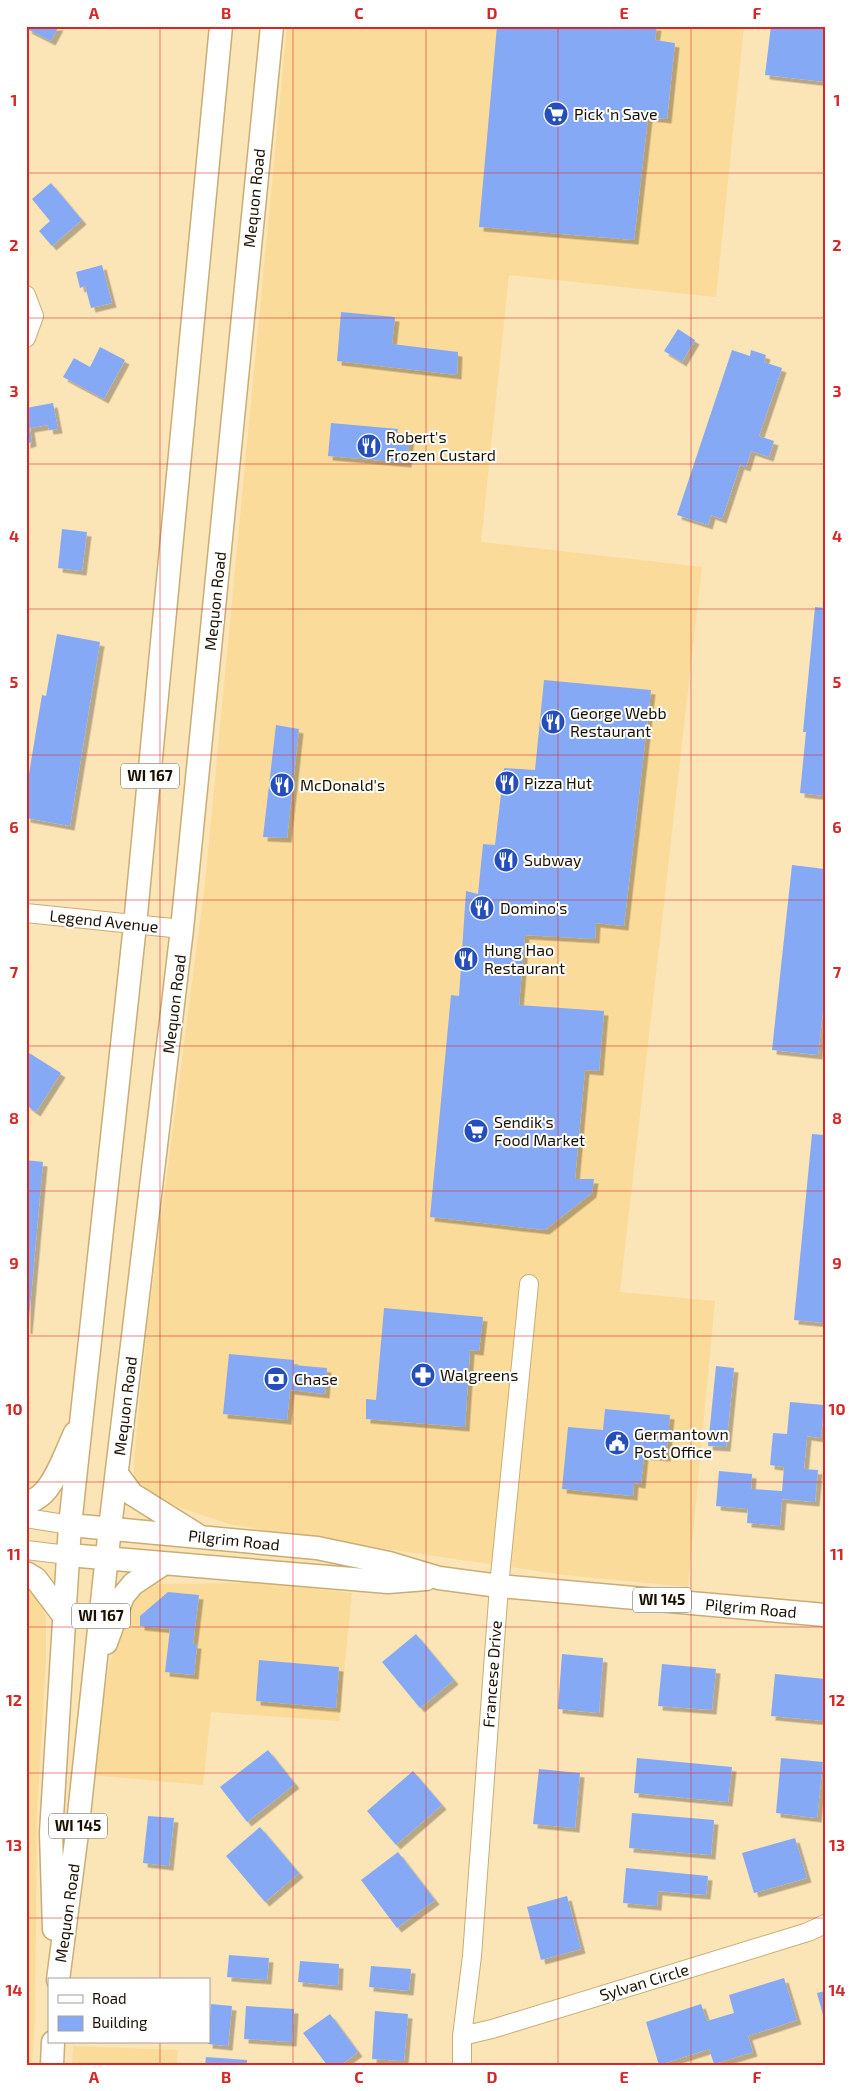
<svg xmlns="http://www.w3.org/2000/svg" width="851" height="2091" font-family="'Exo 2',sans-serif">
  <defs>
    <filter id="shadow"><feDropShadow dx="4.5" dy="4.5" stdDeviation="0" flood-color="#0004"/></filter>
  </defs>
  <rect width="100%" height="100%" fill="#fbe4b6"/>
  <!-- built -->
  <path fill="#fbdb99" d="M287 26H744L716 297 509 275 481 542 702 567 620 1292 715 1301 688 1587 564 1575 291 1535 229 1524 151 1498 141 1491 134 1478V1460L147 1327 205 883Z
    M26 1583 40 1596 46 1619V1660L37 1812 35 2017 32 2065H26Z
    M265 1583 352 1593 339 1721 211 1712 203 1785 92 1775 99 1715 113 1649 130 1601 140 1588 153 1584Z
    M73 2046 178 2050 177 2065H72Z"/>
  <!-- building -->
  <path fill="#86a9f5" filter="url(#shadow)" d="M29 26H59L51 41 27 29Z
    M497 26H657L655 40 675 43 667 119 648 117 634 240 479 227Z
    M771 26H825V82L765 75Z
    M51 183 82 220 52 246 39 231 50 221 32 199Z
    M102 265 112 303 91 308 85 286 80 288 76 272Z
    M341 312 395 317 392 344 458 352 457 375 337 361Z
    M678 329 695 340 682 362 664 351Z
    M100 347 125 360 104 399 63 377 74 358 90 367Z
    M732 350 750 356 751 350 766 355 764 362 782 368 759 436 774 441 769 457 751 451 746 467 740 465 722 519 711 515 708 525 677 515Z
    M53 403 58 429 49 430 48 425 30 428 32 442 26 444V408Z
    M331 423 398 429 397 434 410 436 407 463 328 456Z
    M62 529 87 532 82 571 58 568Z
    M815 607 825 608V796L800 793 806 732H803Z
    M57 634 100 642 70 826 26 818V792L42 695 46 696Z
    M544 680 651 690 624 926 596 923 595 939 525 935 519 1005 604 1011 599 1071 585 1070 575 1179H594L592 1193 545 1230 430 1217 451 995 459 996 466 891 478 894 483 844 495 845 504 768 535 770Z
    M276 725 299 729 287 838 263 837Z
    M792 865 825 869V993L818 1055 772 1050Z
    M26 1051 61 1073 36 1112 26 1105Z
    M812 1134 825 1135V1323L794 1320Z
    M26 1160 43 1162 28 1330 26 1329Z
    M384 1308 483 1317 479 1351 470 1350 465 1427 366 1419V1399L376 1400Z
    M229 1354 294 1360V1365L327 1368 325 1394 290 1390 287 1420 223 1414Z
    M716 1366 734 1368 726 1447 708 1446Z
    M790 1402 824 1405 821 1438 807 1436 804 1469 818 1470 815 1502 782 1499 780 1526 747 1523 748 1509 716 1506 719 1471 752 1474 751 1489 782 1491 784 1467 770 1465 773 1433 787 1434Z
    M605 1409 670 1415 666 1457 644 1455 641 1484 634 1483 633 1496 562 1489 568 1427 603 1430Z
    M168 1592 199 1595 193 1644H197L194 1675 165 1672 170 1629 140 1626V1616Z
    M416 1634 454 1680 420 1708 382 1662Z
    M562 1654 603 1658 599 1713 558 1709Z
    M259 1660 339 1667 336 1708 256 1701Z
    M662 1664 716 1669 712 1710 658 1706Z
    M775 1674 825 1679V1721L771 1716Z
    M268 1750 295 1784 247 1822 220 1787Z
    M637 1758 732 1767 728 1802 634 1793Z
    M781 1758 823 1762 817 1818 776 1813Z
    M539 1769 580 1773 575 1828 533 1824Z
    M413 1771 442 1805 396 1845 367 1811Z
    M632 1813 714 1820 711 1855 629 1848Z
    M148 1816 174 1818 169 1866 143 1863Z
    M260 1827 299 1873 265 1902 226 1856Z
    M795 1838 807 1878 754 1893 742 1853Z
    M398 1852 435 1900 397 1928 361 1880Z
    M626 1868 708 1876 706 1895 658 1891 657 1906 623 1903Z
    M567 1896 581 1949 541 1960 527 1907Z
    M229 1955 269 1958 267 1980 227 1977Z
    M300 1961 339 1964 338 1986 298 1982Z
    M371 1966 411 1969 409 1991 369 1987Z
    M784 1978 797 2020 748 2036 753 2052 714 2064 709 2049 659 2065 646 2022 701 2004 707 2021 734 2013 729 1995Z
    M825 1991V2019H824L817 1993Z
    M211 2004 232 2006 228 2046 208 2044Z
    M246 2006 294 2009 292 2042 244 2039Z
    M375 2011 408 2014 404 2061 372 2059Z
    M330 2014 358 2052 341 2065H327L303 2033Z
    M206 2057 247 2060V2065H205Z"/>
  <g fill="none" stroke-linecap="round" stroke-linejoin="round">
    <defs>
      <path id="minor" d="M26 295 34 316 26 338
        M26 913 182 929
        M26 1518 70 1525
        M26 1550 68 1555
        M462 2036 492 2029 808 1932 825 1924
        M462 2065V2036L472 1956 499 1586 529 1284"/>
      <path id="major" d="M117 1474 132 1494 196 1534
        M26 1504C31 1502 36 1499 40 1496 55 1485 67 1450 75 1433
        M70 1525 317 1548 389 1563 439 1578 499 1586 825 1615
        M68 1555 388 1582 426 1579
        M26 1573 36 1579 64 1616
        M106 1643 123 1596 133 1584 163 1564
        M54 1929 51 1833 70 1525 135 925 221 26
        M58 1980 77 1833 110 1528 182 929 272 26
        M52 2065 53 2042"/>
    </defs>
    <!-- minor casing -->
    <use href="#minor" stroke="#c9ad75" stroke-width="20"/>
    <!-- major casing -->
    <use href="#major" stroke="#c9ad75" stroke-width="25"/>
    <!-- minor -->
    <use href="#minor" stroke="#fff" stroke-width="18"/>
    <!-- major -->
    <use href="#major" stroke="#fff" stroke-width="22"/>
  </g>
  <!-- grid -->
  <path fill="none" stroke="#d62828" stroke-width="1" stroke-opacity="0.55" d="M160 26V1980M293 26V2065M426 26V2065M558 26V2065M691 26V2065M26 173H825M26 318H825M26 464H825M26 609H825M26 755H825M26 900H825M26 1046H825M26 1191H825M26 1336H825M26 1482H825M26 1627H825M26 1773H825M26 1918H825M160 2042V2065"/>
  <!-- icons -->
  <defs>
    <symbol id="supermarket-disc" viewBox="-11 -11 22 22"><circle r="9.5" fill="#254ebd" stroke="#fff"/><path d="M-6-5.5h2.5l.6 2H6L4.5 2H-2.5L-4.4-4H-6ZM-1.5 3.2a1.3 1.3 0 1 0 .1 0ZM3 3.2a1.3 1.3 0 1 0 .1 0Z" fill="#fff"/></symbol>
    <symbol id="restaurant-disc" viewBox="-11 -11 22 22"><circle r="9.5" fill="#254ebd" stroke="#fff"/><path d="M-5-6h1v4h1v-4h1v4h1v-4h1v5L-1.5 .5V6h-2V.5L-5-1ZM5-6V6H3V1.5H1.5Q1.5-4 5-6Z" fill="#fff"/></symbol>
    <symbol id="pharmacy-disc" viewBox="-11 -11 22 22"><circle r="9.5" fill="#254ebd" stroke="#fff"/><path d="M-2-6h4v4h4v4h-4v4h-4v-4h-4v-4h4Z" fill="#fff"/></symbol>
    <symbol id="bank-disc" viewBox="-11 -11 22 22"><circle r="9.5" fill="#254ebd" stroke="#fff"/><path d="M-6-4H6V4H-6ZM0-2.3a2.3 2.3 0 1 0 0 4.6a2.3 2.3 0 1 0 0-4.6Z" fill="#fff"/></symbol>
    <symbol id="civic-disc" viewBox="-11 -11 22 22"><circle r="9.5" fill="#254ebd" stroke="#fff"/><path d="M-.6-6.5H3V-4.5H.6V-3L4-1V1h2V6H-6V1h2V-1L-.6-3ZM-1.2 2.5V6h2.4V2.5Z" fill="#fff"/></symbol>
  </defs>
  <g fill-rule="evenodd">
    <use href="#supermarket-disc" x="542" y="100" width="28" height="28"/>
    <use href="#restaurant-disc" x="355" y="432" width="28" height="28"/>
    <use href="#restaurant-disc" x="539" y="708" width="28" height="28"/>
    <use href="#restaurant-disc" x="493" y="769" width="28" height="28"/>
    <use href="#restaurant-disc" x="268" y="771" width="28" height="28"/>
    <use href="#restaurant-disc" x="492" y="846" width="28" height="28"/>
    <use href="#restaurant-disc" x="468" y="894" width="28" height="28"/>
    <use href="#restaurant-disc" x="452" y="945" width="28" height="28"/>
    <use href="#supermarket-disc" x="462" y="1117" width="28" height="28"/>
    <use href="#pharmacy-disc" x="409" y="1361" width="28" height="28"/>
    <use href="#bank-disc" x="262" y="1365" width="28" height="28"/>
    <use href="#civic-disc" x="603" y="1429" width="28" height="28"/>
  </g>
  <g text-anchor="middle" stroke-width="4" stroke-linejoin="round" paint-order="stroke">
    <!-- shield labels -->
    <g fill="#fff" stroke="#5f584c" stroke-width="1">
      <rect x="121" y="763.5" width="58" height="25" rx="4"/>
      <rect x="633" y="1587.5" width="58" height="25" rx="4"/>
      <rect x="72" y="1603.5" width="58" height="25" rx="4"/>
      <rect x="49" y="1813.5" width="58" height="25" rx="4"/>
    </g>
    <g font-size="15" font-weight="bold" fill="#1a1000">
      <text x="150" y="781">WI 167</text>
      <text x="662" y="1605">WI 145</text>
      <text x="101" y="1621">WI 167</text>
      <text x="78" y="1831">WI 145</text>
    </g>
    <!-- poi labels -->
    <g font-size="16" fill="#1a1000" stroke="#fff" text-anchor="start">
      <text x="574" y="120">Pick 'n Save</text>
      <text x="386" y="443">Robert's<tspan x="386" dy="18">Frozen Custard</tspan></text>
      <text x="570" y="719">George Webb<tspan x="570" dy="18">Restaurant</tspan></text>
      <text x="524" y="789">Pizza Hut</text>
      <text x="300" y="791">McDonald's</text>
      <text x="524" y="866">Subway</text>
      <text x="500" y="914">Domino's</text>
      <text x="484" y="956">Hung Hao<tspan x="484" dy="18">Restaurant</tspan></text>
      <text x="494" y="1128">Sendik's<tspan x="494" dy="18">Food Market</tspan></text>
      <text x="440" y="1381">Walgreens</text>
      <text x="294" y="1385">Chase</text>
      <text x="634" y="1440">Germantown<tspan x="634" dy="18">Post Office</tspan></text>
    </g>
    <!-- street labels -->
    <g font-size="16" fill="#1a1000" stroke="#fff">
      <text transform="translate(254 198) rotate(-84)" y="6">Mequon Road</text>
      <text transform="translate(215 601) rotate(-84)" y="6">Mequon Road</text>
      <text transform="translate(104 921) rotate(6)" y="6">Legend Avenue</text>
      <text transform="translate(174 1004) rotate(-83)" y="6">Mequon Road</text>
      <text transform="translate(125 1406) rotate(-83)" y="6">Mequon Road</text>
      <text transform="translate(234 1540) rotate(6)" y="6">Pilgrim Road</text>
      <text transform="translate(751 1608) rotate(5)" y="6">Pilgrim Road</text>
      <text transform="translate(492 1674) rotate(-86)" y="6">Francese Drive</text>
      <text transform="translate(67 1913) rotate(-82)" y="6">Mequon Road</text>
      <text transform="translate(644 1982) rotate(-17)" y="6">Sylvan Circle</text>
    </g>
  </g>
  <!-- border -->
  <rect width="851" height="2091" fill="none" stroke="#ffffff" stroke-width="55"/>
  <!-- legend -->
  <rect x="48" y="1978" width="162" height="65" fill="#ffffff" stroke="#a39f99"/>
  <rect x="58" y="1995" width="25" height="8" fill="#ffffff" stroke="#a39f99"/>
  <text x="92" y="2004" font-size="15" fill="#1a1000">Road</text>
  <rect x="58" y="2016" width="25" height="15" fill="#86a9f5" stroke="#a39f99"/>
  <text x="92" y="2028" font-size="15" fill="#1a1000">Building</text>
  <rect x="28" y="28" width="796" height="2036" fill="none" stroke="#d62828" stroke-width="2"/>
  <g font-size="16" text-anchor="middle" font-weight="bold" fill="#d62828">
    <text x="94" y="19">A</text>
    <text x="226" y="19">B</text>
    <text x="359" y="19">C</text>
    <text x="492" y="19">D</text>
    <text x="624" y="19">E</text>
    <text x="757" y="19">F</text>
    <text x="14" y="106">1</text>
    <text x="837" y="106">1</text>
    <text x="14" y="251">2</text>
    <text x="837" y="251">2</text>
    <text x="14" y="397">3</text>
    <text x="837" y="397">3</text>
    <text x="14" y="542">4</text>
    <text x="837" y="542">4</text>
    <text x="14" y="688">5</text>
    <text x="837" y="688">5</text>
    <text x="14" y="833">6</text>
    <text x="837" y="833">6</text>
    <text x="14" y="978">7</text>
    <text x="837" y="978">7</text>
    <text x="14" y="1124">8</text>
    <text x="837" y="1124">8</text>
    <text x="14" y="1269">9</text>
    <text x="837" y="1269">9</text>
    <text x="14" y="1415">10</text>
    <text x="837" y="1415">10</text>
    <text x="14" y="1560">11</text>
    <text x="837" y="1560">11</text>
    <text x="14" y="1706">12</text>
    <text x="837" y="1706">12</text>
    <text x="14" y="1851">13</text>
    <text x="837" y="1851">13</text>
    <text x="14" y="1996">14</text>
    <text x="837" y="1996">14</text>
    <text x="94" y="2083">A</text>
    <text x="226" y="2083">B</text>
    <text x="359" y="2083">C</text>
    <text x="492" y="2083">D</text>
    <text x="624" y="2083">E</text>
    <text x="757" y="2083">F</text>
  </g>
</svg>
